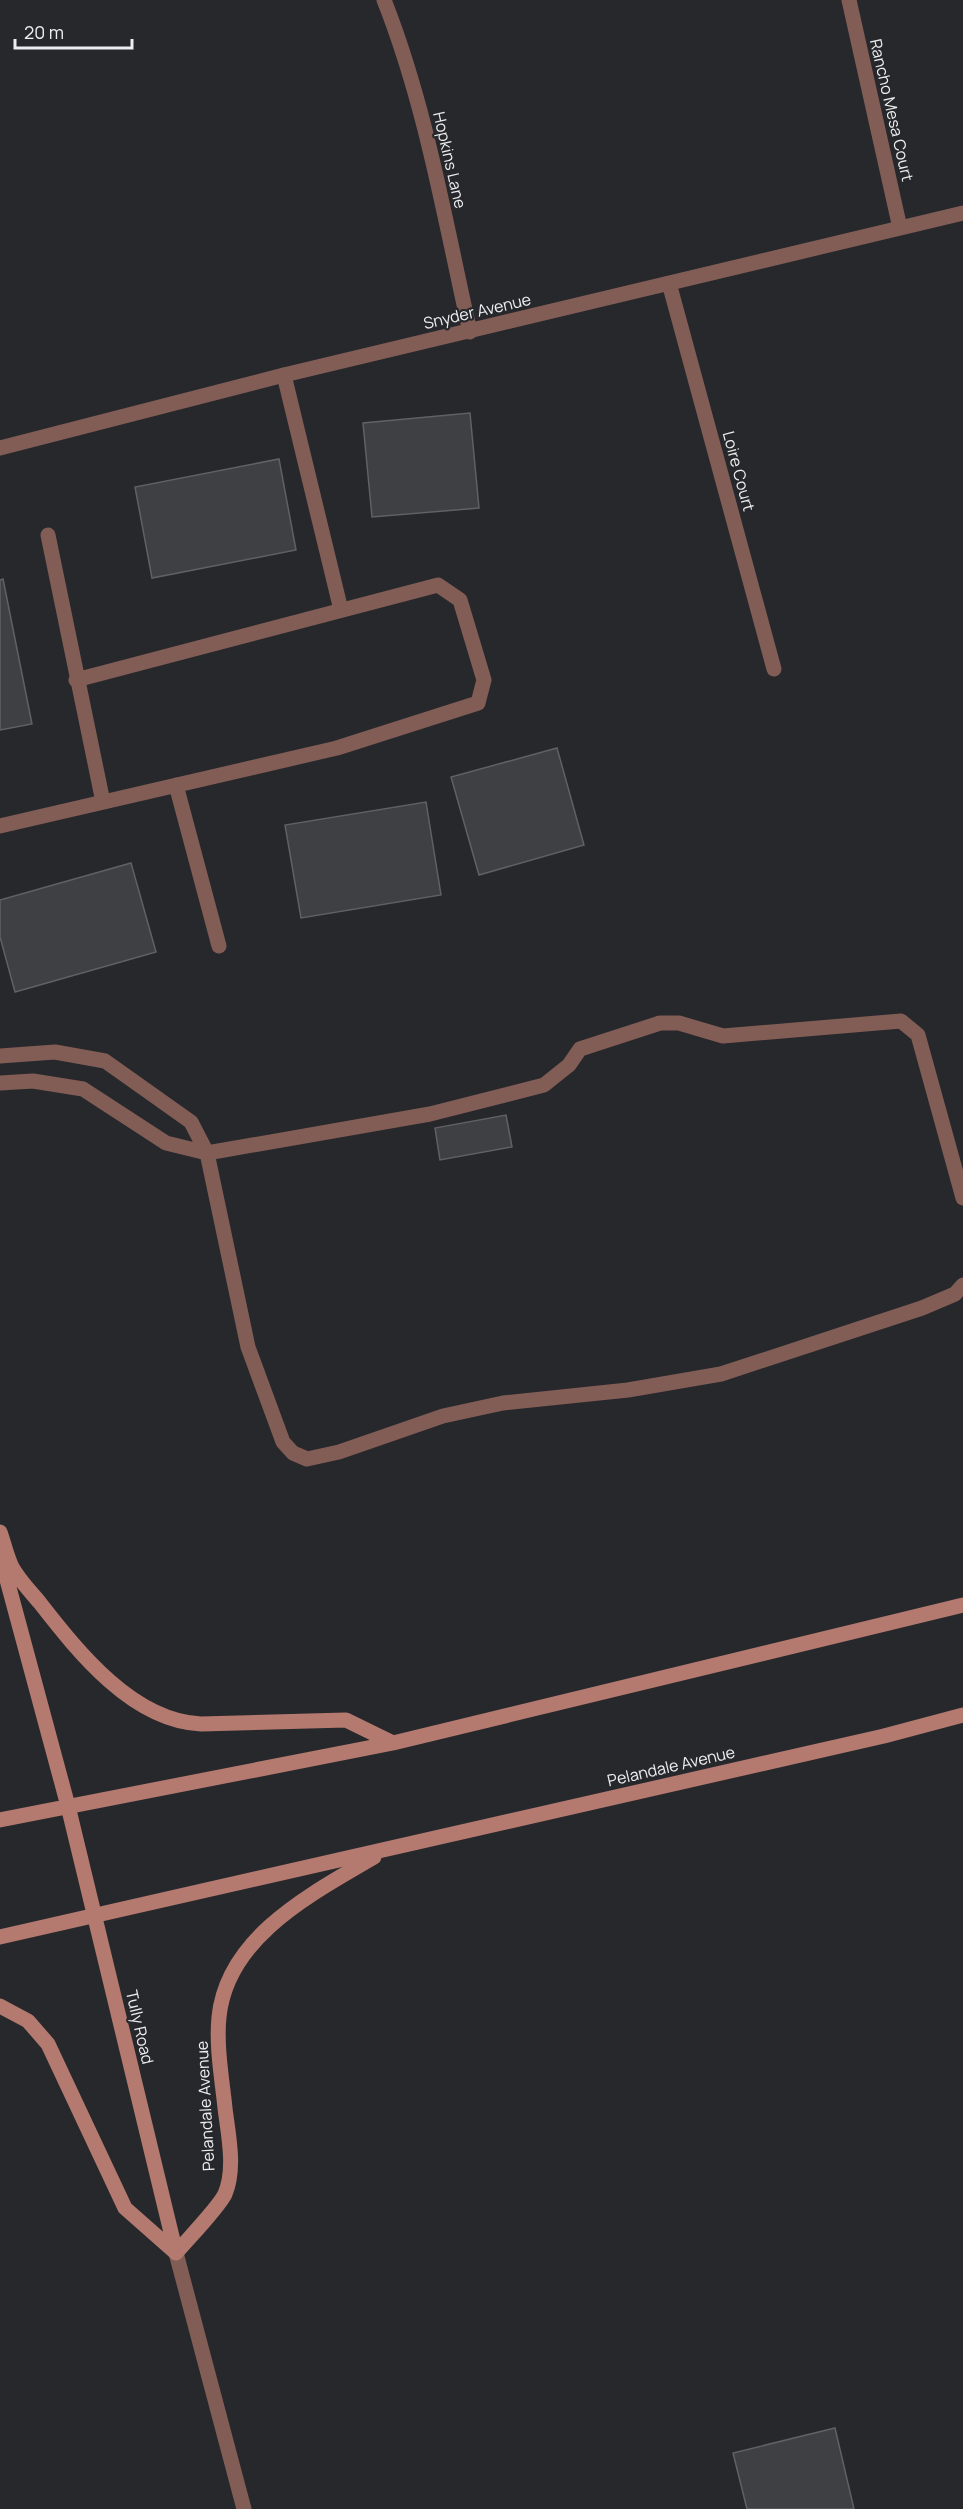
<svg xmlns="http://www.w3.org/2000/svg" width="963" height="2509" font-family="Manrope,sans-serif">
  <rect width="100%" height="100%" fill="#27282c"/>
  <!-- building -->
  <path fill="#3f4044" stroke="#606065" stroke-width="1.5" d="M470 413 479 508 372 517 363 423Z
    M279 459 296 550 152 578 135 487Z
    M3 579 32 724 0 730V580Z
    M557 748 584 845 479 875 451 777Z
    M426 802 441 895 301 918 285 825Z
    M131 863 156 952 15 992 0 937V900Z
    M506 1115 512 1147 440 1160 435 1128Z
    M835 2428 854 2509H747L733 2453Z"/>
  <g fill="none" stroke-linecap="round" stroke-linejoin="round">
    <!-- service -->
    <path stroke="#825d56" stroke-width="15" d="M284 375 341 610
      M48 535 103 802
      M176 785 219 946
      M0 826 337 748 478 703 484 680 460 600 438 585 76 680
      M0 1056 55 1052 105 1061 191 1122 207 1153 248 1347 283 1442 293 1453 307 1459 339 1452 443 1416 503 1403 628 1390 721 1374 922 1308 955 1294 963 1285
      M0 1083 33 1081 83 1089 166 1143 207 1153 430 1114 544 1085 569 1065 580 1049 660 1023H679L723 1036 901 1021 918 1035 963 1198"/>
    <!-- minor -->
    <path stroke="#825d56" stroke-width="15" d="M384 0C426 106 445 221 470 332
      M849 0 900 228
      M669 283 774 669
      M0 448 284 375 963 213"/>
    <!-- tertiary -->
    <path stroke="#825d56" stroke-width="15" d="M176 2253 244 2509"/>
    <!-- secondary -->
    <path stroke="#b47a6f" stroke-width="15" d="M0 1532C4 1543 7 1557 12 1567 19 1580 31 1592 40 1603 79 1653 133 1721 201 1724L346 1720 393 1743
      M0 1554 68 1806 176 2253
      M0 1820 393 1743 963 1605
      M0 1937 884 1736 963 1715
      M0 2006 28 2021 48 2044 125 2208 176 2253
      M176 2253C187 2240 219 2207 225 2194 236 2168 228 2134 225 2108 222 2079 216 2046 219 2017 227 1937 311 1894 374 1857"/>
  </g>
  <g text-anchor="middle" stroke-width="4.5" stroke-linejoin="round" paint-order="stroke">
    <!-- street labels -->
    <g font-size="16" fill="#edeef0" stroke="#27282c">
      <text transform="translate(892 110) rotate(77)" y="6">Rancho Mesa Court</text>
      <text transform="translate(450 160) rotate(77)" y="6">Hopkins Lane</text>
      <text transform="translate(477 311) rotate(-13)" y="6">Snyder Avenue</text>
      <text transform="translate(739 471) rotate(75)" y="6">Loire Court</text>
      <text transform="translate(671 1766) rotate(-13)" y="6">Pelandale Avenue</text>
      <text transform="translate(140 2027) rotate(77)" y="6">Tully Road</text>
      <text transform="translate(205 2106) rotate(-93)" y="6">Pelandale Avenue</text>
    </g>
  </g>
  <!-- scale -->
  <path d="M15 39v9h117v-9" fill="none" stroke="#edeef0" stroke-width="3"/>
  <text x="24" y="39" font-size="18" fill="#edeef0" stroke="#27282c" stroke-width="4.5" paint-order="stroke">20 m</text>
</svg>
